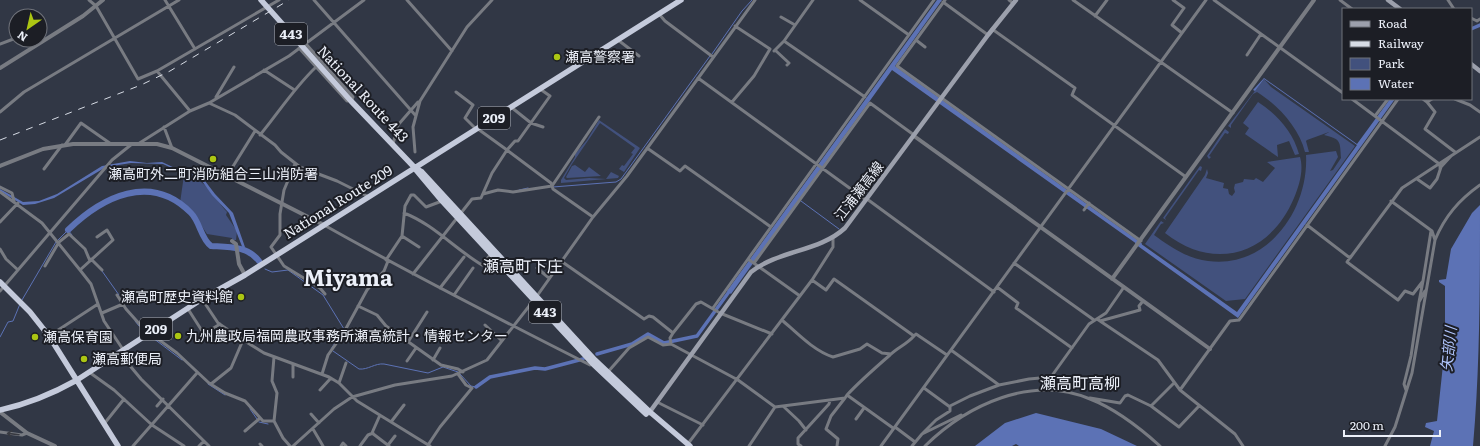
<svg xmlns="http://www.w3.org/2000/svg" width="1480" height="446" font-family="Literata,'Noto Sans JP',serif">
  <rect width="100%" height="100%" fill="#313745"/>
  <!-- green -->
  <path fill="#42517d" d="M1264 79 1271 87 1355 146 1245 299 1226 301 1145 244 1161 221 1164 223 1161 224 1154 235C1169 246 1188 259 1208 261 1267 269 1309 210 1306 155L1336 151 1338 157 1330 171 1333 170 1341 158C1340 141 1341 139 1324 135L1329 132 1307 140 1306 141 1309 152H1305C1299 128 1278 105 1257 92L1253 94 1231 125V128L1228 126Z
    M1258 102C1277 114 1293 132 1299 154L1295 155 1289 141 1277 145 1278 157 1245 134 1249 128 1243 123Z
    M599 120 640 148 624 172 619 169 622 165 624 166 633 154 631 153 635 148 600 123 572 164 564 178 566 180 589 178 606 179 611 172 619 176 618 178 561 183V180L575 157V154L587 140Z
    M1225 129 1229 132 1228 134 1225 133 1209 156 1211 157 1209 159 1207 156Z
    M1300 157C1304 170 1299 186 1294 198 1270 255 1214 272 1165 233L1205 175 1207 169 1208 173 1206 178 1224 183 1223 188 1228 189 1229 194 1232 196 1235 192 1234 188 1235 184 1243 182 1244 179 1254 180 1256 178 1263 182 1275 168 1267 162Z
    M575 165 585 172 589 167 601 176 567 178 566 177 572 166Z
    M1200 166 1202 167 1201 171 1199 170 1165 218 1166 220 1163 218Z
    M184 175C204 176 215 199 227 212L226 215 237 231 236 240H232V238L207 234 192 211 180 203Z"/>
  <!-- water -->
  <path fill="#5c72b5" d="M937 0H942L895 66 1084 202 1089 206 1087 209 892 70 731 294 727 291Z
    M1264 78 1357 144 1390 99H1395L1238 318 1135 244 1137 241 1237 312 1357 145 1264 79 1255 91 1253 90Z
    M130 161 147 163 162 162 179 170 193 171 202 177 215 194 233 213 245 247 243 249 229 213 212 195 202 181 192 174 178 171 163 164 131 163 106 167 54 198 35 204 23 205 0 191V189L23 202 39 201 57 194 102 166Z
    M1480 205C1480 285 1480 367 1473 446H1430L1434 431 1425 427 1426 423 1437 421 1445 346V286L1439 282V280L1446 279 1451 249 1472 213Z
    M1036 413 1101 429 1137 446H1019L1016 444 1012 446H975L1005 423Z"/>
  <g fill="none" stroke-linecap="round" stroke-linejoin="round">
    <!-- stream -->
    <path stroke="#5c72b5" stroke-width="1" d="M712 54 742 11 752 0
      M553 187 616 182 621 179 710 56
      M519 190 528 188
      M801 201 839 229
      M58 240 68 230 72 235
      M265 269 272 272 288 270 323 295 344 329 331 349
      M102 271 119 295
      M22 300 56 242
      M135 321 139 326
      M149 335 182 360
      M0 337 8 322 13 321 20 304
      M333 351 359 369C368 370 375 363 384 364L428 373 443 367 458 372
      M460 374 471 386 476 387
      M208 384 225 395
      M250 409 257 419
      M259 422 268 424"/>
    <!-- canal -->
    <path stroke="#5c72b5" stroke-width="3.5" d="M1471 29 1480 25
      M1085 205 1140 244
      M597 354 632 344 648 334 664 343 697 336 731 289
      M476 387 490 377 535 368 545 369 583 359"/>
    <!-- river -->
    <path stroke="#5c72b5" stroke-width="6" d="M68 230C102 197 151 172 191 213 200 222 201 239 211 246 228 247 248 246 259 261"/>
    <!-- minor -->
    <path stroke="#787b82" stroke-width="3" d="M89 0 96 6 138 79 157 71 190 111
      M165 0 195 49
      M314 0 416 116
      M407 0 452 51
      M813 0 784 41 865 97
      M860 0 909 35
      M945 0 897 66 1141 241
      M1009 0 1013 3
      M1073 0 1233 113
      M1173 0 1184 8 1172 25 1182 33
      M1214 0 1343 93
      M1340 0 1352 9
      M1448 0 1454 9
      M943 2 988 35
      M659 14 665 21 713 57
      M1095 16 1107 0
      M781 17 795 25
      M1471 18 1477 21 1480 19
      M992 29 1075 88 1072 95 1186 177
      M40 36 43 41
      M618 40 639 56
      M916 40 925 47
      M0 44 16 38
      M299 48 347 101H351L353 97 306 44
      M775 50 789 63 787 65
      M774 51 784 41
      M1247 55 1261 34
      M264 70 293 89
      M157 71 279 0
      M698 78 866 200
      M456 92 473 105 465 118 476 129
      M216 97 234 67
      M1352 99 1438 163 1441 167 1437 179 1430 188 1417 179
      M1423 99 1427 102 1432 99
      M1455 99 1470 105 1480 112
      M732 102 754 76 770 49 735 26
      M1427 102 1435 112 1425 129 1455 152
      M209 103 235 115 275 145 281 152 300 167 337 181 369 197
      M511 107 531 123 543 127
      M0 112 24 92 179 0
      M1375 116 1388 99
      M164 127 172 148
      M478 129 507 150 515 141H518L550 96 540 89
      M260 135C279 112 294 88 316 67
      M138 144 190 111 209 103 289 56 364 0
      M393 144 398 125 418 102
      M65 145 81 123 111 144
      M647 148 680 171 685 166 771 227
      M415 152 413 127 420 101 467 27 492 0
      M295 164 284 190 280 214V235L271 247 284 266 320 288 325 294
      M1440 168 1451 156
      M44 169 62 145
      M227 176 255 131
      M0 187 12 193 14 201
      M0 192 42 223 80 270 91 284 104 321 124 351
      M483 194 498 190 513 192 552 186 599 117
      M867 199 994 292
      M1391 201 1432 231 1435 240
      M1084 210 1089 203
      M404 213C433 224 455 249 482 265L491 254
      M0 222 18 203
      M324 225C411 274 501 320 590 365L592 364
      M1307 225 1350 258 1402 188 1480 137
      M402 236 419 247
      M0 249 6 259 18 270
      M1351 256 1347 262 1398 300 1405 291 1413 294 1423 281 1419 302
      M91 259 102 270
      M748 259 934 0
      M386 260 402 236 405 206 411 195H414L426 207 442 201
      M561 261 644 319 649 316 653 317 673 333 670 338 671 344 738 380 775 407 845 398 847 395 893 428
      M754 263 870 103 914 135
      M1014 263 1094 320
      M45 266 59 242 69 234 85 249 90 261
      M537 268 549 278
      M80 270 113 240 107 230 97 237
      M413 274 472 199 481 198 492 173 507 150 551 183 553 189 593 217
      M812 280 826 290 834 279 914 336 916 334 947 355
      M1423 281 1431 231
      M997 287 1018 303 1016 308 1072 348
      M440 288 464 257
      M0 291 112 160 132 144
      M117 295 126 309 143 328 177 353 209 383 225 393 245 401 263 421H274
      M454 295 473 268
      M202 299 218 323 243 340 264 353 329 377 339 383 357 401 430 446
      M358 306 377 315 386 326 441 365 458 369 463 372
      M713 308 748 259 800 296
      M188 309 204 334 220 324
      M102 313 123 304
      M1097 319 1158 360 1180 390 1235 434 1243 446
      M782 320C797 333 814 351 833 357L860 349 867 344 882 353 891 354
      M1100 321 1140 310 1139 306 1143 301
      M485 325 501 340
      M673 333 696 304 701 302 720 313 772 334
      M49 336 98 304
      M408 342 427 312
      M951 350 999 385 1029 379 1051 377 1089 324 1106 313 1124 287
      M123 351 131 367 141 379 209 446
      M274 357 272 381 277 393 274 421 283 438 290 446
      M433 360 440 348
      M407 361 416 348
      M89 372 114 390 152 425 184 446
      M607 373 629 348 648 337 663 345 671 344
      M322 374 328 355 343 334 367 290 384 271 388 261
      M293 377V364
      M339 383 346 363
      M211 384 231 368 243 340
      M924 388 950 407
      M320 390 331 378
      M1180 390 1230 321 1239 320 1242 316 1398 99
      M1406 390 1404 384 1411 356 1419 302 1425 291
      M847 395C860 381 875 368 890 355 898 347 906 345 914 336
      M1090 398 1120 403 1125 396 1128 395 1151 406 1174 383
      M657 402 703 425
      M169 405 197 373
      M157 406 163 399
      M783 406 799 421 806 430
      M1151 406 1179 427 1199 406
      M311 414 319 423
      M380 415 372 433 389 446
      M856 419 864 408
      M391 422 404 405
      M104 424 124 399
      M895 427 915 442
      M313 429 323 446
      M245 431 259 419
      M0 432 22 435 27 433
      M922 434 936 420 950 411V406L970 396 999 385
      M260 444 262 446
      M388 445 395 436
      M428 445 440 427 472 388 466 385 458 374
      M687 445 812 280 833 247V238
      M133 446 169 405
      M199 446 204 441
      M293 446 334 409 352 397 395 385 452 376 487 360 537 296 593 217 627 176 755 0
      M341 446 343 443 346 446
      M360 446 368 435 373 433
      M749 446 775 407
      M801 446 798 444V438L829 404 830 400
      M837 446 838 439 826 429 831 416 845 398
      M881 446 1206 0
      M912 446 922 434 961 415
      M925 446C967 405 1032 374 1090 399 1116 409 1140 428 1160 446
      M1385 446 1395 427 1412 373 1435 240C1445 216 1459 200 1480 185"/>
    <!-- tertiary -->
    <path stroke="#787b82" stroke-width="4" d="M0 68 83 16 103 0
      M914 136 1210 349
      M0 166 43 149 73 144H157L172 148 324 225
      M232 241 236 244 239 264 245 275
      M1112 279 1314 0
      M0 412 27 433 55 446"/>
    <!-- secondary -->
    <path stroke="#9ca0ac" stroke-width="4.5" d="M1388 0 1400 9
      M1471 64 1480 71
      M649 413 751 272C779 250 819 252 845 228L988 35 1016 0"/>
    <!-- trunk -->
    <path stroke="#c4cadb" stroke-width="5.5" d="M261 0 351 101 415 168 422 172 595 360 650 412 690 446
      M416 170 442 201 593 364 646 414
      M0 282 30 312 49 336 118 446
      M0 410C28 404 52 394 77 380L202 299 245 275 681 0"/>
    <!-- rail -->
    <path stroke="#d7dce5" stroke-width="1" stroke-dasharray="7 7" stroke-linecap="butt" d="M0 140 141 85 170 71 289 0"/>
  </g>
  <!-- one-way arrows -->
  <defs><path id="oneway-shaft" d="M-6 0H5M1.5-3L5.5 0L1.5 3" fill="none" stroke-width="1.6" stroke-linecap="round" stroke-linejoin="round"/></defs>
  <use stroke="#383a41" href="#oneway-shaft" transform="translate(13 434) rotate(-173)"/>
  <!-- markers -->
  <g fill="#acc613" stroke="#1c1e25" stroke-width="1.5">
    <circle cx="557" cy="57" r="4"/>
    <circle cx="213" cy="159" r="4"/>
    <circle cx="241" cy="297" r="4"/>
    <circle cx="178" cy="336" r="4"/>
    <circle cx="35" cy="337" r="4"/>
    <circle cx="84" cy="359" r="4"/>
  </g>
  <g text-anchor="middle" stroke-width="4" stroke-linejoin="round" paint-order="stroke">
    <!-- shield labels -->
    <g fill="#1c1e25" stroke="#aeb1b9" stroke-width="1">
      <rect x="275" y="23" width="32" height="22" rx="3"/>
      <rect x="478" y="107" width="32" height="22" rx="3"/>
      <rect x="529" y="301" width="32" height="22" rx="3"/>
      <rect x="140" y="318" width="32" height="22" rx="3"/>
    </g>
    <g font-size="13" font-weight="bold" fill="#ecf0f9">
      <text x="291" y="39">443</text>
      <text x="494" y="123">209</text>
      <text x="545" y="317">443</text>
      <text x="156" y="334">209</text>
    </g>
    <!-- poi labels -->
    <g font-size="14" fill="#ecf0f9" stroke="#1c1e25" text-anchor="start">
      <text x="565" y="62">瀬高警察署</text>
      <text x="213" y="179" text-anchor="middle">瀬高町外二町消防組合三山消防署</text>
      <text x="233" y="302" text-anchor="end">瀬高町歴史資料館</text>
      <text x="186" y="341">九州農政局福岡農政事務所瀬高統計・情報センター</text>
      <text x="43" y="342">瀬高保育園</text>
      <text x="92" y="364">瀬高郵便局</text>
    </g>
    <!-- street labels -->
    <g font-size="14" fill="#ecf0f9" stroke="#1c1e25">
      <text transform="translate(363 94) rotate(47)" y="5">National Route 443</text>
      <text transform="translate(859 191) rotate(-52)" y="5">江浦瀬高線</text>
      <text transform="translate(338 202) rotate(-32)" y="5">National Route 209</text>
    </g>
    <!-- water labels -->
    <g font-size="15" font-style="italic" fill="#afc4fb" stroke="#1c1e25">
      <text transform="translate(1449 349) rotate(-84)" y="5">矢部川</text>
    </g>
    <!-- quarter labels -->
    <g font-size="16" fill="#ecf0f9" stroke="#1c1e25">
      <text x="523" y="272">瀬高町下庄</text>
      <text x="1080" y="389">瀬高町高柳</text>
    </g>
    <!-- town labels -->
    <g font-size="22" font-weight="bold" fill="#ecf0f9" stroke="#1c1e25">
      <text x="348" y="286">Miyama</text>
    </g>
  </g>
  <!-- legend -->
  <rect x="1342" y="8" width="130" height="92" fill="#1c1e25" stroke="#6f727a"/>
  <rect x="1350" y="21" width="20" height="6" fill="#9ca0ac" stroke="#6f727a"/>
  <text x="1378" y="28" font-size="12" fill="#ecf0f9">Road</text>
  <rect x="1350" y="41" width="20" height="6" fill="#d7dce5" stroke="#6f727a"/>
  <text x="1378" y="48" font-size="12" fill="#ecf0f9">Railway</text>
  <rect x="1350" y="58" width="20" height="12" fill="#42517d" stroke="#6f727a"/>
  <text x="1378" y="68" font-size="12" fill="#ecf0f9">Park</text>
  <rect x="1350" y="78" width="20" height="12" fill="#5c72b5" stroke="#6f727a"/>
  <text x="1378" y="88" font-size="12" fill="#ecf0f9">Water</text>
  <!-- north arrow -->
  <g transform="translate(28 28) rotate(214)"><circle r="19" fill="#1c1e25" stroke="#6f727a"/>
  <path d="M0-3L7 15L0 10L-7 15Z" fill="#acc613"/>
  <text y="-6" font-size="11" font-weight="bold" text-anchor="middle" fill="#ecf0f9">N</text>
  </g>
  <!-- scale -->
  <path d="M1344 430v6h96v-6" fill="none" stroke="#ecf0f9" stroke-width="2"/>
  <text x="1350" y="430" font-size="12" fill="#ecf0f9" stroke="#1c1e25" stroke-width="3" paint-order="stroke">200 m</text>
</svg>
